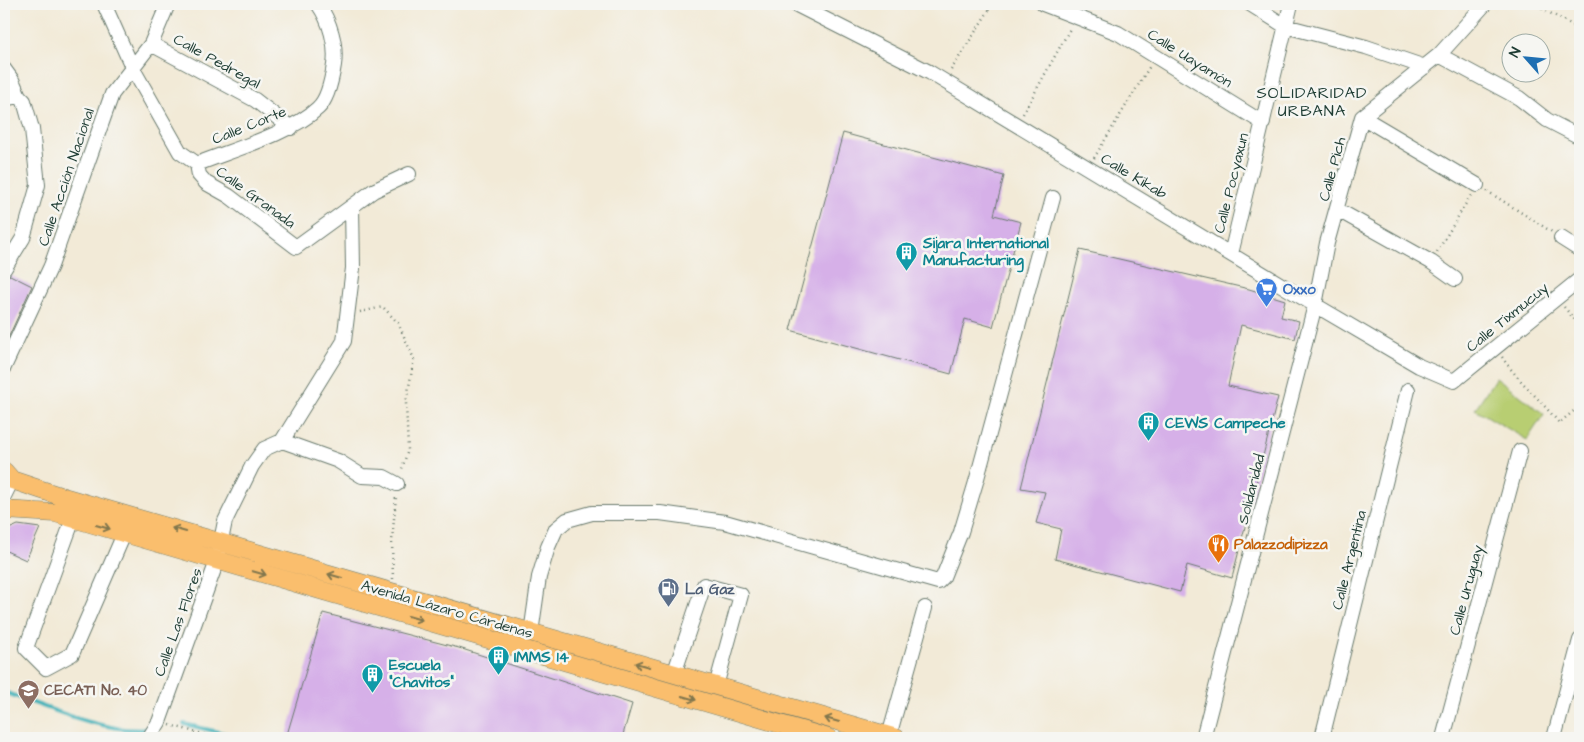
<svg xmlns="http://www.w3.org/2000/svg" width="1584" height="742" font-family="'Architects Daughter',sans-serif">
  <rect width="100%" height="100%" fill="#f6f6f2"/>
  <filter id="ink" filterUnits="userSpaceOnUse"><feTurbulence type="fractalNoise" baseFrequency=".02" numOctaves="2"/><feDisplacementMap in="SourceGraphic" scale="10" xChannelSelector="R" yChannelSelector="G"/><feConvolveMatrix kernelMatrix="1 2 1 2 8 2 1 2 1" color-interpolation-filters="sRGB"/></filter>
  <filter id="wash" filterUnits="userSpaceOnUse"><feTurbulence type="fractalNoise" baseFrequency=".0096" numOctaves="4" result="noise"/><feDisplacementMap in="SourceGraphic" scale="20" xChannelSelector="R" yChannelSelector="G"/><feGaussianBlur stdDeviation="1.12" result="paint"/><feColorMatrix in="noise" values="0 0 0 0 0 0 0 0 0 0 0 0 0 0 0 0 0 1.4 0 .05"/><feComposite in="paint" operator="in"/></filter>
  <g filter="url(#wash)">
    <rect width="100%" height="100%" fill="#f2ead7"/>
    <!-- green -->
    <path fill="#b8ce72" stroke="#6c8653" d="M1496 377 1544 414 1527 440 1475 409Z"/>
    <g fill="none" stroke-linecap="round" stroke-linejoin="round">
      <!-- stream -->
      <path stroke="#43b3ba" stroke-width="4" d="M4 692C43 706 107 734 147 729
        M184 724 244 738"/>
    </g>
    <g id="blocks">
      <!-- building -->
      <path fill="#d6b0e8" d="M843 133 1004 176 994 215 1021 222 993 327 965 319 951 374 790 330Z
        M1080 250 1249 289 1285 300 1281 317 1299 321 1295 339 1241 325 1228 386 1278 397 1232 578 1187 565 1180 592 1055 559 1061 529 1036 523 1045 492 1021 488Z
        M10 275 32 286 4 347V278Z
        M18 525 40 528 26 560 4 550V531Z
        M323 613 459 648 632 704 622 738H286Z"/>
    </g>
  </g>
  <g filter="url(#ink)">
    <use href="#blocks" fill-opacity="0" stroke="#697a6d" stroke-width="1"/>
    <g fill="none" stroke-linecap="round" stroke-linejoin="round">
      <defs>
        <path id="minor" d="M104 4 133 69 180 152 197 164 199 175 206 183 229 196 296 247 373 191 409 174
          M795 4 929 72 1298 295 1419 366 1454 381 1580 279
          M1043 4 1118 33 1263 123
          M1250 4 1285 26 1366 47 1425 67
          M151 44 255 100 291 128
          M1439 55 1519 98 1547 120 1580 137
          M4 69 12 80 19 96 24 101 32 129 38 185 23 238 4 269
          M4 99 19 96
          M1362 117 1477 185
          M197 164C232 150 292 133 318 108 328 99 332 78 334 65 337 45 330 21 318 4
          M1338 210 1431 262 1455 279
          M1561 238 1580 250
          M1231 254 1291 4
          M4 367 51 266 112 94 151 44 168 4
          M282 441 344 341 353 268 352 206
          M4 496 12 480
          M73 519 26 648 46 668 72 654 124 534
          M531 633 539 577 548 547 556 529 567 520 592 513H660L725 522 938 582 943 577 961 532 976 482 1053 198
          M674 674 704 585 741 595 716 686
          M889 736 925 608
          M149 738 159 722 217 561 225 521 252 466 264 449 282 441 338 461 362 476 384 477 397 484
          M1203 738 1315 305 1327 243 1362 117 1439 55 1485 4
          M1322 738 1408 390
          M1443 738 1520 451
          M1554 738 1580 640"/>
        <path id="major" d="M4 471 12 480 60 496 896 738
          M4 510 55 513 828 738"/>
      </defs>
      <!-- minor casing -->
      <use href="#minor" stroke="#697a6d" stroke-width="16"/>
      <!-- major casing -->
      <use href="#major" stroke="#697a6d" stroke-width="19"/>
      <!-- path -->
      <path stroke="#697a6d" stroke-width="2.5" stroke-dasharray="1 4" stroke-linecap="butt" d="M1533 4 1580 29
        M951 70 993 4
        M1023 114 1071 27
        M1094 158 1150 66
        M1487 191 1552 232
        M1437 252 1471 195
        M1564 307 1580 326
        M360 312 383 307 398 323 414 359 406 403 408 450 401 472
        M1502 357C1518 381 1541 400 1559 423L1580 406
        M393 579 392 541 396 497
        M170 725 217 738"/>
      <!-- minor -->
      <use href="#minor" stroke="#fff" stroke-width="14"/>
      <!-- major -->
      <use href="#major" stroke="#fabe6d" stroke-width="18"/>
    </g>
    <!-- one-way arrows -->
    <defs><path id="oneway-shaft" d="M-6 0H5M1.5-3L5.5 0L1.5 3" fill="none" stroke-width="1.6" stroke-linecap="round" stroke-linejoin="round" transform="scale(1.25)"/></defs>
    <g stroke="#82774e">
      <use href="#oneway-shaft" transform="translate(103 527) rotate(16)"/>
      <use href="#oneway-shaft" transform="translate(179 530) rotate(-164)"/>
      <use href="#oneway-shaft" transform="translate(259 573) rotate(16)"/>
      <use href="#oneway-shaft" transform="translate(335 576) rotate(-164)"/>
      <use href="#oneway-shaft" transform="translate(415 618) rotate(16)"/>
      <use href="#oneway-shaft" transform="translate(642 665) rotate(-164)"/>
      <use href="#oneway-shaft" transform="translate(689 698) rotate(16)"/>
      <use href="#oneway-shaft" transform="translate(832 720) rotate(-164)"/>
    </g>
  </g>
  <!-- icons -->
  <defs>
    <symbol id="building-pin" viewBox="-11 -11 22 30"><path d="M0 17L-7.5 6A9.5 9.5 0 1 1 7.5 6Z" fill="#0f9aa8" stroke="#f6f6f2"/><path d="M-4-6H4V6H1V3H-1V6H-4ZM-2.5-4.3h1.7v1.8h-1.7ZM.8-4.3h1.7v1.8H.8ZM-2.5-1h1.7V.8h-1.7ZM.8-1h1.7V.8H.8Z" fill="#fff"/></symbol>
    <symbol id="supermarket-pin" viewBox="-11 -11 22 30"><path d="M0 17L-7.5 6A9.5 9.5 0 1 1 7.5 6Z" fill="#3f7fe0" stroke="#f6f6f2"/><path d="M-6-5.5h2.5l.6 2H6L4.5 2H-2.5L-4.4-4H-6ZM-1.5 3.2a1.3 1.3 0 1 0 .1 0ZM3 3.2a1.3 1.3 0 1 0 .1 0Z" fill="#fff"/></symbol>
    <symbol id="restaurant-pin" viewBox="-11 -11 22 30"><path d="M0 17L-7.5 6A9.5 9.5 0 1 1 7.5 6Z" fill="#e8710a" stroke="#f6f6f2"/><path d="M-5-6h1v4h1v-4h1v4h1v-4h1v5L-1.5 .5V6h-2V.5L-5-1ZM5-6V6H3V1.5H1.5Q1.5-4 5-6Z" fill="#fff"/></symbol>
    <symbol id="fuel-pin" viewBox="-11 -11 22 30"><path d="M0 17L-7.5 6A9.5 9.5 0 1 1 7.5 6Z" fill="#5c6f8a" stroke="#f6f6f2"/><path d="M-5.5-6h7V0h2V4h1.3V-2.5L3-4.5l.8-.8L6-3V5H2.5V1h-1V6h-7ZM-4.2-4.7v3.2H.2V-4.7Z" fill="#fff"/></symbol>
    <symbol id="school-pin" viewBox="-11 -11 22 30"><path d="M0 17L-7.5 6A9.5 9.5 0 1 1 7.5 6Z" fill="#8d6e63" stroke="#f6f6f2"/><path d="M0-5L7-2L0 1L-7-2ZM-4 1L0 2.5L4 1V4Q0 6-4 4Z" fill="#fff"/></symbol>
  </defs>
  <g fill-rule="evenodd">
    <use href="#building-pin" x="894" y="240" width="25" height="34"/>
    <use href="#supermarket-pin" x="1254" y="276" width="25" height="34"/>
    <use href="#building-pin" x="1136" y="410" width="25" height="34"/>
    <use href="#restaurant-pin" x="1206" y="532" width="25" height="34"/>
    <use href="#fuel-pin" x="656" y="576" width="25" height="34"/>
    <use href="#building-pin" x="486" y="644" width="25" height="34"/>
    <use href="#building-pin" x="360" y="662" width="25" height="34"/>
    <use href="#school-pin" x="16" y="678" width="25" height="34"/>
  </g>
  <g text-anchor="middle" stroke-width="5" stroke-linejoin="round" paint-order="stroke">
    <!-- street labels -->
    <g font-size="15" fill="#1f3d34" stroke="#f6f6f2">
      <text transform="translate(1190 58) rotate(32)" y="5">Calle Uayamón</text>
      <text transform="translate(217 61) rotate(29)" y="5">Calle Pedregal</text>
      <text transform="translate(249 125) rotate(-22)" y="5">Calle Corte</text>
      <text transform="translate(1332 169) rotate(-75)" y="5">Calle Pich</text>
      <text transform="translate(1134 176) rotate(31)" y="5">Calle Kikab</text>
      <text transform="translate(66 177) rotate(-71)" y="5">Calle Acción Nacional</text>
      <text transform="translate(1231 183) rotate(-76)" y="5">Calle Pocyaxun</text>
      <text transform="translate(256 197) rotate(36)" y="5">Calle Granada</text>
      <text transform="translate(1507 317) rotate(-39)" y="5">Calle Tixmucuy</text>
      <text transform="translate(1251 489) rotate(-76)" y="5">Solidaridad</text>
      <text transform="translate(1349 560) rotate(-76)" y="5">Calle Argentina</text>
      <text transform="translate(1466 590) rotate(-75)" y="5">Calle Uruguay</text>
      <text transform="translate(447 609) rotate(16)" y="5">Avenida Lázaro Cárdenas</text>
      <text transform="translate(178 622) rotate(-70)" y="5">Calle Las Flores</text>
    </g>
    <!-- culture labels -->
    <g font-size="15" font-weight="bold" fill="#0d838f" stroke="#f6f6f2" text-anchor="start">
      <text x="923" y="248">Sijara International<tspan x="923" dy="17">Manufacturing</tspan></text>
      <text x="1165" y="428">CEWS Campeche</text>
      <text x="514" y="662">IMMS 14</text>
      <text x="389" y="670">Escuela<tspan x="389" dy="17">"Chavitos"</tspan></text>
    </g>
    <!-- shop labels -->
    <g font-size="15" font-weight="bold" fill="#366cbe" stroke="#f6f6f2" text-anchor="start">
      <text x="1283" y="294">Oxxo</text>
    </g>
    <!-- food labels -->
    <g font-size="15" font-weight="bold" fill="#c56008" stroke="#f6f6f2" text-anchor="start">
      <text x="1234" y="549">Palazzodipizza</text>
    </g>
    <!-- service labels -->
    <g font-size="15" font-weight="bold" fill="#4e5e75" stroke="#f6f6f2" text-anchor="start">
      <text x="685" y="594">La Gaz</text>
    </g>
    <!-- education labels -->
    <g font-size="15" font-weight="bold" fill="#785e54" stroke="#f6f6f2" text-anchor="start">
      <text x="44" y="695">CECATI No. 40</text>
    </g>
    <!-- neighbourhood labels -->
    <g font-size="16" letter-spacing="1" fill="#1f3d34" stroke="#f6f6f2">
      <text x="1312" y="98">SOLIDARIDAD<tspan x="1312" dy="18">URBANA</tspan></text>
    </g>
  </g>
  <!-- margin -->
  <rect width="1584" height="742" fill="none" stroke="#f6f6f2" stroke-width="20"/>
  <!-- north arrow -->
  <g transform="translate(1526 58) rotate(297)"><circle r="24" fill="#f6f6f2" stroke="#a0aca6"/>
  <path d="M0-4L9 19L0 12L-9 19Z" fill="#1f6fb2"/>
  <text y="-8" font-size="14" font-weight="bold" text-anchor="middle" fill="#1f3d34">N</text>
  </g>
</svg>
